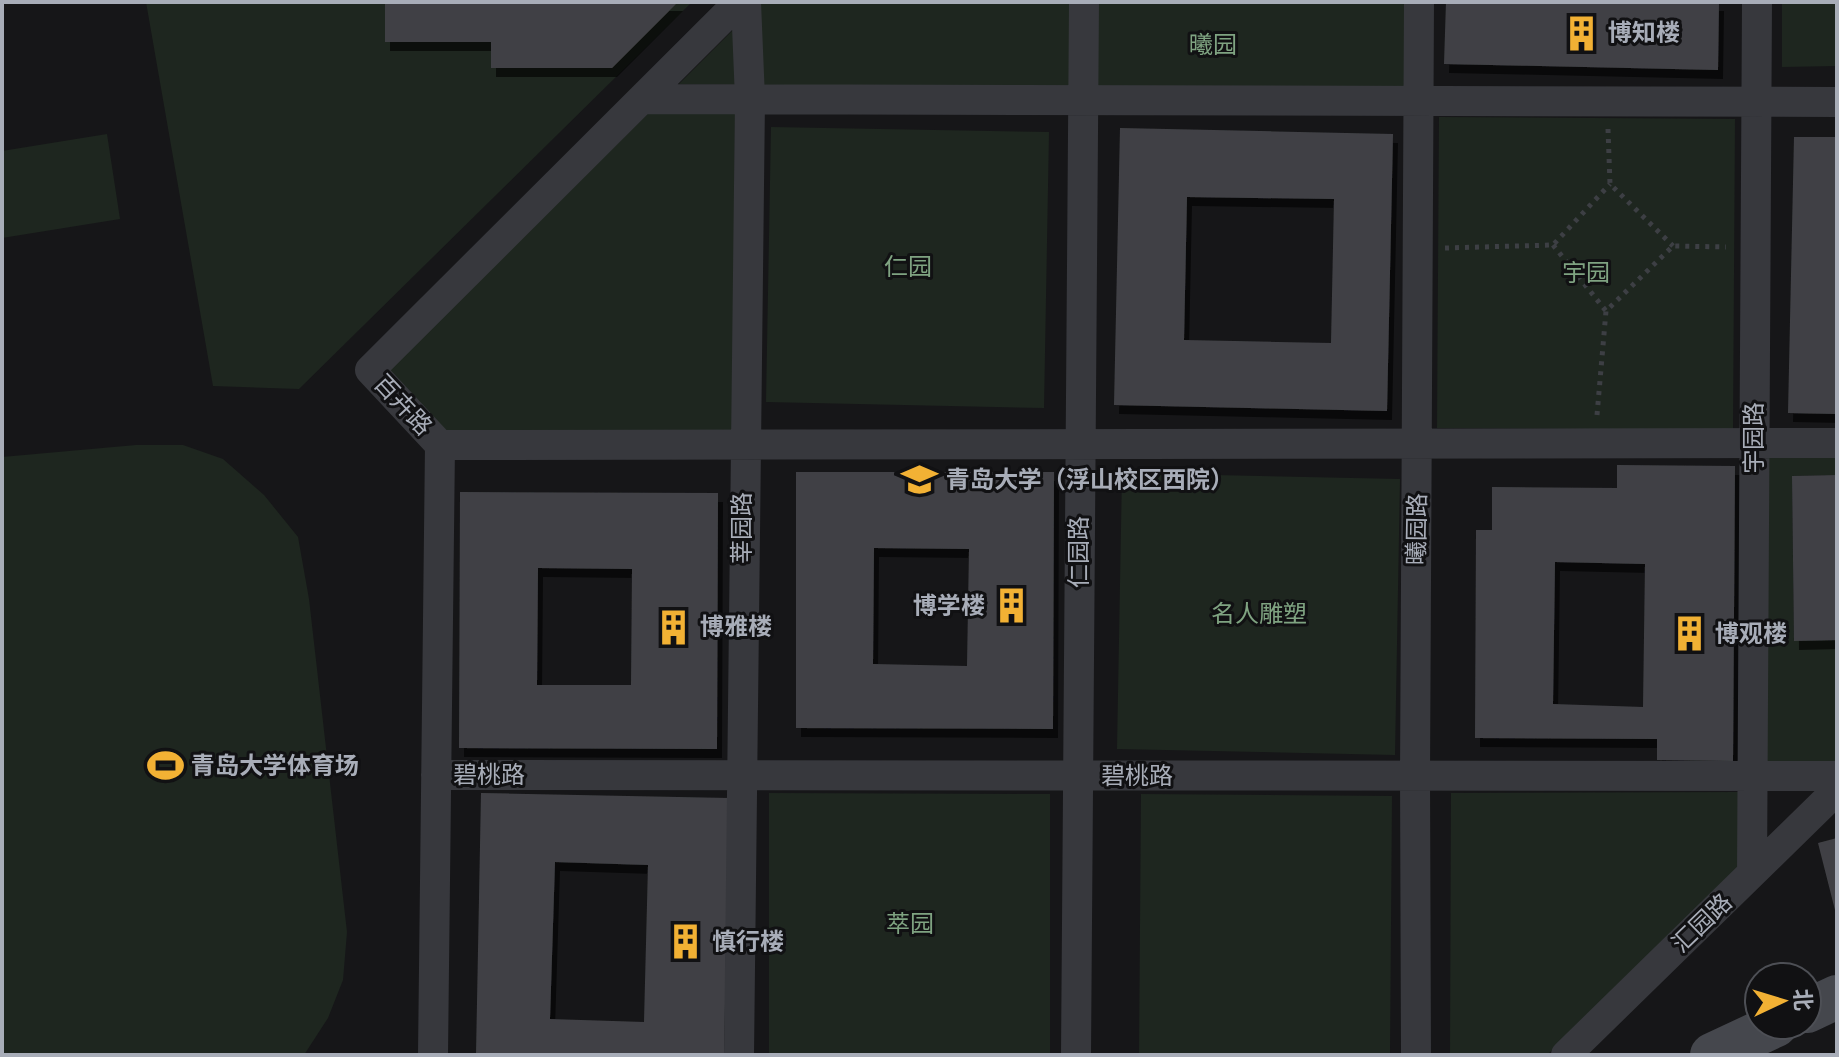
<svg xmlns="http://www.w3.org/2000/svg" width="1839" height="1057" font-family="'Open Sans','Noto Sans SC',sans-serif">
  <defs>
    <filter id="shadow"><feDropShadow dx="5" dy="9" stdDeviation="0" flood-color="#0009"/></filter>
  </defs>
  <rect width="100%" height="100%" fill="#161618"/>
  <!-- green -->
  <path fill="#1e261f" d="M146 2H692L299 389 213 386Z
    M761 2H1408V91L679 84Z
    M1782 2H1837V66L1782 67Z
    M648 113 735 114 733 437 444 434 380 367Z
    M1439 117 1735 119 1733 430 1437 428Z
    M771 127 1049 132 1044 408 766 402Z
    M107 134 120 219 2 238V151Z
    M136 445H183L223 459 264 495 298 537 309 599 347 932 343 980 328 1018 304 1055H2V457Z
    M1765 454H1837V475L1792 476 1794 640H1837V765H1762Z
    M1122 473 1400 479 1395 755 1117 749Z
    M1738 792 1740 866 1547 1055H1450L1451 793Z
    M769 793 1050 794V1055H769Z
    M1141 794 1392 796 1390 1055H1139Z"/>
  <!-- building -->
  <path fill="#404145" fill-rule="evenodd" filter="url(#shadow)" d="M385 2H678L612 68H491V42H385Z
    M1446 2H1719L1718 70 1444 64Z
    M1120 128 1393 134 1387 411 1114 405ZM1187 197 1334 199 1331 343 1184 340Z
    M1794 137H1837V414L1788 413Z
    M1617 465 1735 466 1733 761 1657 760V739L1475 738 1476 530H1492V487L1617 488ZM1555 562 1645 564 1643 707 1553 704Z
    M796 472H1054L1053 729 796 728ZM874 548 969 549 967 666 873 664Z
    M1837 475V640L1794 641 1792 476Z
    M460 492 718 493 717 749 459 748ZM538 568 632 569 631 685H537Z
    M481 793 729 798 724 1055H476ZM555 862 648 865 644 1022 550 1019Z
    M1837 838V914H1836L1818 843Z"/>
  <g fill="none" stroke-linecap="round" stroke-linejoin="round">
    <!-- path -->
    <path stroke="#3d3f44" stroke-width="5" stroke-dasharray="4 6" stroke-linecap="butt" d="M1608 129 1610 184 1673 246
      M1553 245 1606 311
      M1445 248 1553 245 1610 184
      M1597 415 1606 311 1673 246 1726 247"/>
    <!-- street -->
    <path stroke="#37383d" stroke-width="30" d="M642 99 1837 102
      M440 445 1837 443
      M436 775 1837 776
      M1752 873 1757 2
      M433 1055 440 445 370 370 739 2
      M739 1055 750 99 746 2
      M1076 1055 1084 2
      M1416 1055 1415 776 1419 2
      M1566 1055 1837 790"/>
    <!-- secondary -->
    <path stroke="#45474d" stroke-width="44" d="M1807 1011 1837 997
      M1712 1055 1776 1025"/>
  </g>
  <!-- icons -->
  <defs>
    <symbol id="building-bare" viewBox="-9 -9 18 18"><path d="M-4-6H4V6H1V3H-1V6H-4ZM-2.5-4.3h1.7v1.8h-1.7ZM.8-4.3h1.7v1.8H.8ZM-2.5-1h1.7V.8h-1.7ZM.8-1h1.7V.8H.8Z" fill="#f2b134" stroke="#111113" stroke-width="2.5" paint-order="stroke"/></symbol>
    <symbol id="university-bare" viewBox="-9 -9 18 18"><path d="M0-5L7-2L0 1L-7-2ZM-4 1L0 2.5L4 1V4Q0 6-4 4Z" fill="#f2b134" stroke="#111113" stroke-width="2.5" paint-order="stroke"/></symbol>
    <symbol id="stadium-bare" viewBox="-9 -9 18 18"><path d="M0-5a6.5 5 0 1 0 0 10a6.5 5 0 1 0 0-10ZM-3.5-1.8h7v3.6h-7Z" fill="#f2b134" stroke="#111113" stroke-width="2.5" paint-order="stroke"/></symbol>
  </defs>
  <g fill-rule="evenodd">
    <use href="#building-bare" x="1556" y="8" width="51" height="51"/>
    <use href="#university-bare" x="894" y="454" width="51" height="51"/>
    <use href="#building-bare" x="986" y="580" width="51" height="51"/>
    <use href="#building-bare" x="648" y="602" width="51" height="51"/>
    <use href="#building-bare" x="1664" y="608" width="51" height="51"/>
    <use href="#stadium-bare" x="140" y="740" width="51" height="51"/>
    <use href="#building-bare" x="660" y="916" width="51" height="51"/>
  </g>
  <g text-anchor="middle" stroke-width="6" stroke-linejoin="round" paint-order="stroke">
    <!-- poi labels -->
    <g font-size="24" font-weight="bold" fill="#a8adb8" stroke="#111113" text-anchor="start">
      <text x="1608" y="41">博知楼</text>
      <text x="946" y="488">青岛大学（浮山校区西院）</text>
      <text x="985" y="614" text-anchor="end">博学楼</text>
      <text x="700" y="635">博雅楼</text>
      <text x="1715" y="642">博观楼</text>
      <text x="191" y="774">青岛大学体育场</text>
      <text x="712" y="950">慎行楼</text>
    </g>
    <!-- park labels -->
    <g font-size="24" fill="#7fa381" stroke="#111113">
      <text x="1213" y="53">曦园</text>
      <text x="908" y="275">仁园</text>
      <text x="1586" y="281">宇园</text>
      <text x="1259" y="622">名人雕塑</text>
      <text x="910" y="932">萃园</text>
    </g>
    <!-- street labels -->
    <g font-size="24" fill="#a8adb8" stroke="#111113">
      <text transform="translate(403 405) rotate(47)" y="8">百卉路</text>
      <text transform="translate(1754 438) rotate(-90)" y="8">宇园路</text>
      <text transform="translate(742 528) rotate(-90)" y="8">莘园路</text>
      <text transform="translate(1417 529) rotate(-89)" y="8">曦园路</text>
      <text transform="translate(1079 552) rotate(-90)" y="8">仁园路</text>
      <text x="489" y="783">碧桃路</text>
      <text x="1137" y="784">碧桃路</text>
      <text transform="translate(1702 923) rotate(-44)" y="8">汇园路</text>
    </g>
  </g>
  <!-- border -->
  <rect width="1839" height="1057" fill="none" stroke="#a8adb8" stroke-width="8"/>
  <!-- north arrow -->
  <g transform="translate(1783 1001) rotate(86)"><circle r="38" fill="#111113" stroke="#4d4f55" stroke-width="2"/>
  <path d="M0-6L14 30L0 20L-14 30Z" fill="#f2b134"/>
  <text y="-12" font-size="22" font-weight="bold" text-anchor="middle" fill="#a8adb8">北</text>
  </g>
</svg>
